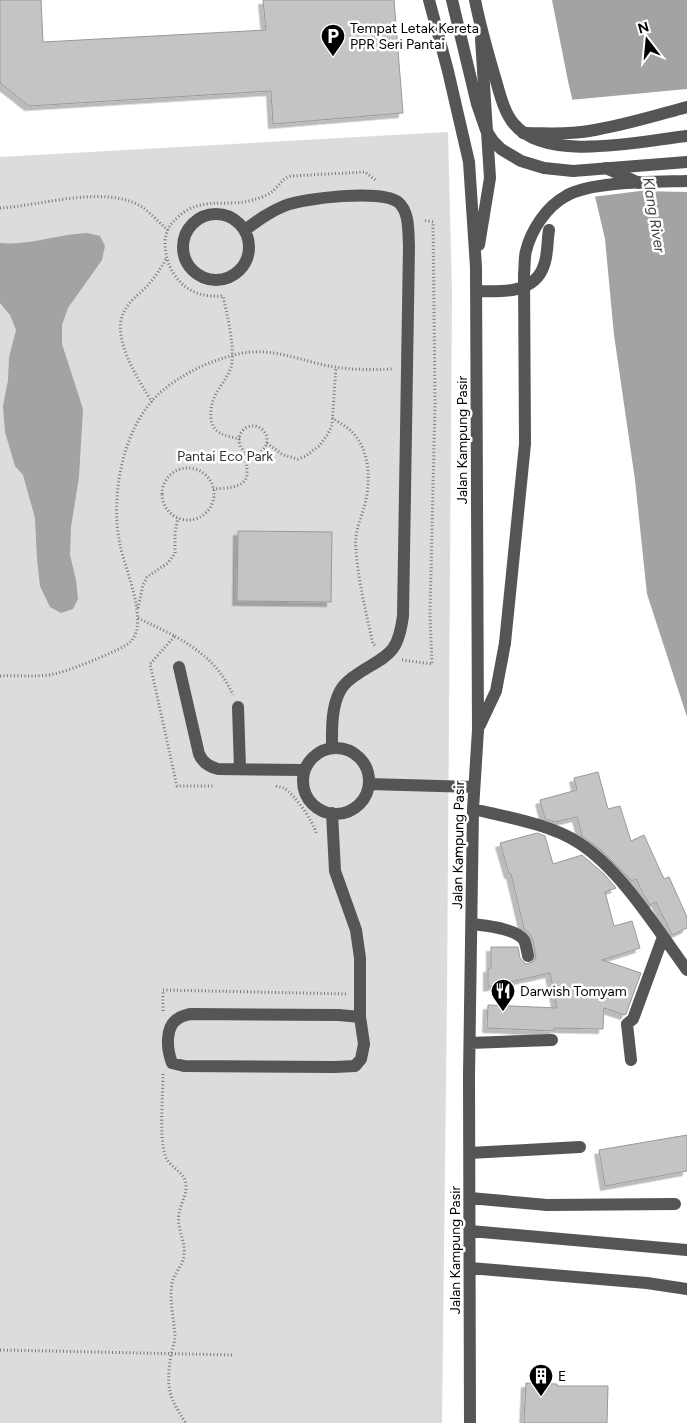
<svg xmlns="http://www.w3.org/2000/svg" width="687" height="1423" font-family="Figtree,sans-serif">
  <defs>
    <filter id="shadow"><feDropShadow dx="-4.5" dy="4.5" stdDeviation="0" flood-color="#0004"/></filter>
  </defs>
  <rect width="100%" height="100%" fill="#fff"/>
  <!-- green -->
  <path fill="#dcdcdc" d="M448 132 452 292 447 998 442 1423H0V157Z"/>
  <!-- water -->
  <path fill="#a3a3a3" d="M552 0H687V717L647 594 635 480 614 335 605 239 568 81Z
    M87 233 100 236 105 246 102 260 68 308 62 325V344L83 409 79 477 71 527 70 555 76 580 78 599 73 609 61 613 50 607 40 586 37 559 35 518 23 475 15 466 5 432 3 406 8 380 9 357 16 330 10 315 0 303V243C29 246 58 234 87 233Z"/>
  <!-- pier -->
  <path fill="#fff" d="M687 89V192L640 191 592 197 570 100Z"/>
  <!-- building -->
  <path fill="#c4c4c4" stroke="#999" filter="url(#shadow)" d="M0 0H41L43 42 266 30 263 0H394L403 113 273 124 271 91 29 106 0 83Z
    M238 531 332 532 331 602 237 601Z
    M598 772 608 809 620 806 631 841 644 835 664 879 669 877 687 917V928L672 935 656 902 650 905 644 896 636 879 632 881 600 849 582 836 577 817 555 822 545 819 540 800 577 790 574 778Z
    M537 833 545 836 553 864 582 855 604 874 616 888 605 892 614 926 632 921 640 948 602 960 641 973 626 1014 625 1015 604 1008 603 1029 554 1028V1031L487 1028 488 1005 557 1008 550 973 488 987V968H491V947H518L520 958 526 964 533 962 536 958 533 941 530 934 524 929 511 874H509L500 843Z
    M687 1135V1171L605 1186 599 1150Z
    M526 1383 557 1384V1386H608L607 1423H524Z"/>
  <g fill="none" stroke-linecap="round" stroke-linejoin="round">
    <!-- path -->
    <path stroke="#777" stroke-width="3" stroke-dasharray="1 2.5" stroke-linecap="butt" d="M0 208C40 206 106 184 142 207 151 213 159 223 168 230
      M152 402C139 381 109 335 125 310 130 300 141 293 149 284 155 277 161 268 166 259
      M332 418C338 422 346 426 351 431 370 449 371 480 365 504 361 520 354 531 356 549 358 581 366 612 373 644L376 646
      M239 440a14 14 0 1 1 28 0a14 14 0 1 1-28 0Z
      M240 439C226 436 213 434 211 419 208 391 231 381 232 361 234 343 227 314 223 296 203 297 188 293 176 277 168 266 165 255 165 241 166 231 170 224 177 218 200 195 226 208 253 200 260 198 269 195 274 190 280 184 283 178 291 176L365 172 377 181
      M267 443 283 455 298 459 306 456 319 446 328 434 332 425 336 367
      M162 494a26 26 0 1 1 52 0a26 26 0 1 1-52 0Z
      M213 489C225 488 247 489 247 473 248 465 244 460 246 452
      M138 608 143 585 147 577 168 563 175 553V532L178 518
      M138 618 175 636 150 664 177 786H215
      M175 636C202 652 220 666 233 695
      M402 660 432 664 430 614 435 403 433 222 423 220
      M0 676C16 675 33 677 49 675 69 671 87 663 106 655 114 651 126 647 132 640 148 620 125 569 120 545 110 497 122 425 162 391 185 372 213 359 243 353 272 348 297 359 324 365 348 370 368 370 392 369
      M276 786C279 787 282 787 284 788 295 795 313 821 316 833
      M163 1011V990L347 994
      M163 1074C163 1095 159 1136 165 1155 169 1168 185 1171 186 1185 187 1196 180 1204 179 1214 176 1228 186 1241 184 1255 183 1266 174 1273 172 1283 169 1301 174 1319 175 1336 175 1343 172 1349 171 1355 166 1388 168 1396 186 1423
      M0 1350 234 1355"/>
    <!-- minor -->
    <path stroke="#555" stroke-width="12" d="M429 0 448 71 469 162 476 267 478 730 473 809 469 1076 470 1423
      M523 133C545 133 567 135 589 131 622 126 654 116 687 107
      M606 168 639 183
      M183 247a33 33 0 1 1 66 0a33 33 0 1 1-66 0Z
      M245 230C257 221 269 212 284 206 304 198 381 189 398 202 410 212 408 232 409 246L403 616C398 654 389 654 359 673 351 678 344 683 340 691 331 708 332 730 332 748
      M479 245 490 178 481 39
      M476 291C500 292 535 294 544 265 548 255 547 241 549 230
      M179 667 199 754C203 763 209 767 218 769L304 770
      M238 707 240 769
      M480 725 496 691 505 643
      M303 781a33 33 0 1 1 66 0a33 33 0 1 1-66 0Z
      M369 784 474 787
      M473 809C506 817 550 824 579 843 621 870 657 929 687 970
      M332 813 335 871 356 930 360 958V1017L364 1044 361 1059 355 1066 335 1067 184 1066 172 1063C167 1050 164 1026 179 1018 182 1016 187 1015 190 1014L339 1015 360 1017
      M472 924C486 926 515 928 524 940 526 944 527 951 528 956
      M470 1043 552 1040
      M631 1060 627 1024 633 1019 663 937
      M470 1153 580 1147
      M470 1198 547 1205 675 1204
      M470 1231 687 1250
      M470 1268 647 1283 687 1289"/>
    <!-- minor-bridge -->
    <path stroke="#555" stroke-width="12" d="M452 0 477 104 486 130 493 141 501 149 521 161 544 168 573 171 687 162
      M475 0C480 25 487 50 494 74 499 90 503 111 514 124 547 163 641 141 687 136
      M505 643 525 444 524 274C525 266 524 258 526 251 531 230 547 206 566 196 591 181 656 182 687 181"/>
  </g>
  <!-- icons -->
  <defs>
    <symbol id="parking-pin" viewBox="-11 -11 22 30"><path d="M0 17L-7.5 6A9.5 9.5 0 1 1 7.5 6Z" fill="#000" stroke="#fff"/><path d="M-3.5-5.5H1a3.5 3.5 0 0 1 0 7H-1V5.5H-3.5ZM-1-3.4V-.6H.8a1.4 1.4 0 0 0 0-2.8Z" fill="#fff"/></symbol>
    <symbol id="restaurant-pin" viewBox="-11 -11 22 30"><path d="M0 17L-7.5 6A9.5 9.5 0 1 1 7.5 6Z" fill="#000" stroke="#fff"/><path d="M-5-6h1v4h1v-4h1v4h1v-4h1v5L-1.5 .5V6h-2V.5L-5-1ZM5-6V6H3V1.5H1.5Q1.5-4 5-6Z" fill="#fff"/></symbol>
    <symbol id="building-pin" viewBox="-11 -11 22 30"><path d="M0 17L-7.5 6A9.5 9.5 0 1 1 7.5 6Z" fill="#000" stroke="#fff"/><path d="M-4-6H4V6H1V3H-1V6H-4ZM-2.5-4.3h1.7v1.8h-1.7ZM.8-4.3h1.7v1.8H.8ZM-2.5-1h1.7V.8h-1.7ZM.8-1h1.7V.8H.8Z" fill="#fff"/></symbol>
  </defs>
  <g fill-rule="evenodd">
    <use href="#parking-pin" x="319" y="22" width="28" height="38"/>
    <use href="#restaurant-pin" x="489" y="977" width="28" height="38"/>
    <use href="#building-pin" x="527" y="1362" width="28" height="38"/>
  </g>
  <g text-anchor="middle" stroke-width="5" stroke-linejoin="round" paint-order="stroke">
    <!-- poi labels -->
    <g font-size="14" fill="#000" stroke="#fff" text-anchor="start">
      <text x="350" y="33">Tempat Letak Kereta<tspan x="350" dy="16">PPR Seri Pantai</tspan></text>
      <text x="520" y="996">Darwish Tomyam</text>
      <text x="558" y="1381">E</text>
    </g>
    <!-- street labels -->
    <g font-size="14" fill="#000" stroke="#fff">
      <text transform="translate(462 440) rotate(-90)" y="5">Jalan Kampung Pasir</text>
      <text transform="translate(458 845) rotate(-89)" y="5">Jalan Kampung Pasir</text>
      <text transform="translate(455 1250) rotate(-90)" y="5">Jalan Kampung Pasir</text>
    </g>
    <!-- park labels -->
    <g font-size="14" fill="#333" stroke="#fff">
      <text x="225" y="461">Pantai Eco Park</text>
    </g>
    <!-- water labels -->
    <g font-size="15" font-style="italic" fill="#444" stroke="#fff">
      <text transform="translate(654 215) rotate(81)" y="5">Klang River</text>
    </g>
  </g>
  <!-- north arrow -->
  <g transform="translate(647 40) rotate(344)" stroke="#ffffff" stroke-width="4" paint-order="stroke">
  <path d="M0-4L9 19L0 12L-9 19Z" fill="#000000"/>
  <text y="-8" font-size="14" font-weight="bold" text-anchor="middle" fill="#000000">N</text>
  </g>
</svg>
